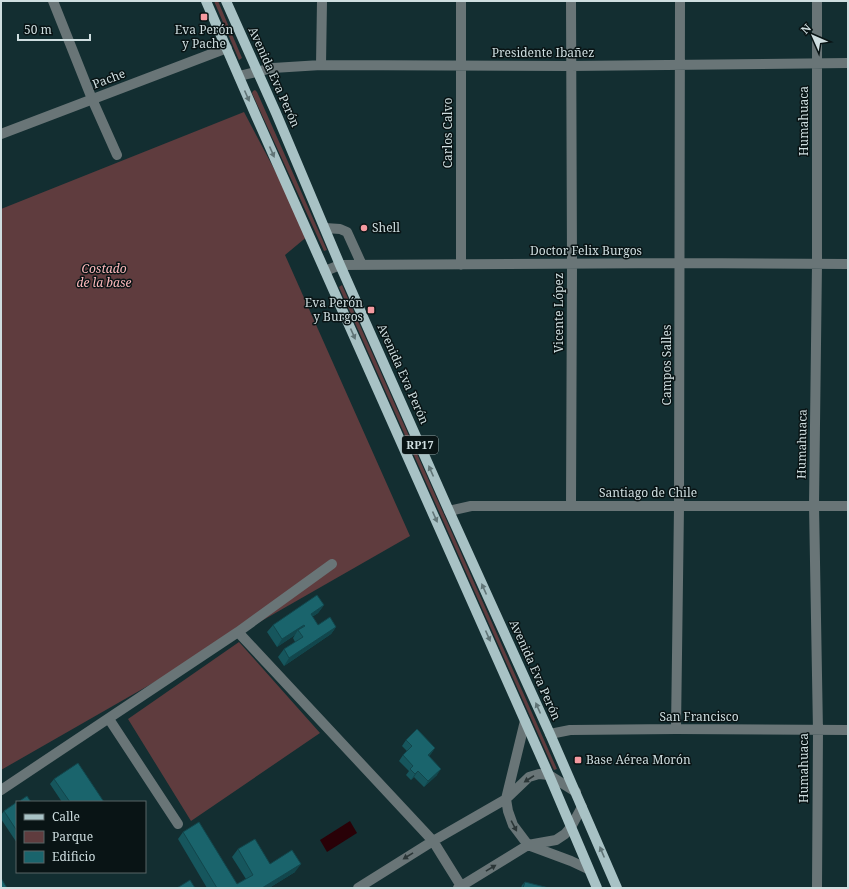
<svg xmlns="http://www.w3.org/2000/svg" width="849" height="889" font-family="'Noto Serif',serif">
  <rect width="100%" height="100%" fill="#132e31"/>
  <!-- green -->
  <path fill="#5f3c3e" d="M214 1H218L242 58 239 60Z
    M255 90 257 92 327 250 324 251 252 93 253 91Z
    M244 112 309 235 285 255 410 536 1 770V209Z
    M342 285 557 769 554 770 339 287Z
    M239 642 320 733 191 821 128 719Z"/>
  <!-- water -->
  <path fill="#290107" d="M350 821 357 833 327 852 320 840Z"/>
  <g fill="none" stroke-linecap="round" stroke-linejoin="round">
    <!-- minor -->
    <path stroke="#697577" stroke-width="10" d="M53 1 92 99 117 155
      M571 1 572 264 571 505
      M321 65 322 1
      M239 76 273 68 321 65 570 66 848 63
      M1 134 227 48
      M325 228 340 229 347 232 362 265
      M461 265V1
      M325 271 340 265 680 263 848 264
      M449 511 471 506H848
      M238 632 433 841 461 886
      M109 719 178 824
      M525 721 506 799 508 811 513 825 528 845 571 861 588 869
      M676 729 679 507 680 1
      M550 734 570 730 676 729 848 730
      M1 790 238 632 332 564
      M358 888 433 841 506 799 529 777 539 774 549 775 576 792
      M458 888 528 845 556 840 565 834 571 827 582 807
      M817 888 818 731 814 505 817 264V1"/>
    <!-- major -->
    <path stroke="#a8c2c5" stroke-width="10" d="M206 1 256 116 549 775 597 888
      M226 1 276 113 340 265 449 511 550 734 617 888"/>
  </g>
  <!-- wall -->
  <path fill="#16565d" d="M324 605 318 613 312 617 318 625 336 627 331 634 284 666 278 657 284 649 295 642 293 638 295 635 277 647 267 632 273 625Z
    M406 740 435 748 429 756 437 775 424 787 414 777 411 780 406 775 409 771 399 761 403 755 407 751 402 746Z
    M54 779 104 802H62L50 784Z
    M17 802V843L1 819V815L4 811Z
    M183 832 237 884 246 879 232 857 238 849 270 864 295 872 269 888H207L178 839Z
    M525 882 549 888H521L522 885Z"/>
  <!-- shaded-wall -->
  <path fill="#12464c" d="M324 605 318 613 305 621 311 614Z
    M304 625 299 632 298 630 295 635 277 647 282 639Z
    M336 627 331 634 284 666 289 658Z
    M435 748 431 754 424 761 428 755Z
    M441 769 437 775 424 787 428 781Z
    M418 771 414 777 411 780 415 774Z
    M301 864 295 872 269 888H262Z"/>
  <!-- building -->
  <path fill="#1a646c" stroke="#12464c" d="M317 595 324 605 311 614 318 625 330 617 336 627 289 658 284 649 303 637 298 630 305 626 304 625 282 639 273 625Z
    M417 729 435 748 428 755 441 769 428 781 418 771 415 774 410 769 413 766 403 755 412 746 406 740Z
    M78 763 104 802H70L54 779Z
    M27 796 31 802H18Z
    M17 802V831L4 811Z
    M199 822 237 884 253 875 238 849 255 839 270 864 292 850 301 864 262 888H217L183 832Z
    M1 878 7 888H1Z
    M190 880 195 888H177Z
    M525 882 549 888H523Z"/>
  <!-- one-way arrows -->
  <defs><path id="oneway-solid" d="M-6-.8H1V-3.2L6.5 0L1 3.2V.8H-6Z"/></defs>
  <g fill="#607476">
    <use href="#oneway-solid" transform="translate(247 96) rotate(66)"/>
    <use href="#oneway-solid" transform="translate(272 152) rotate(66)"/>
    <use href="#oneway-solid" transform="translate(353 334) rotate(66)"/>
    <use href="#oneway-solid" transform="translate(431 471) rotate(-114)"/>
    <use href="#oneway-solid" transform="translate(435 517) rotate(66)"/>
    <use href="#oneway-solid" transform="translate(484 589) rotate(-114)"/>
    <use href="#oneway-solid" transform="translate(488 636) rotate(66)"/>
    <use href="#oneway-solid" transform="translate(538 708) rotate(-114)"/>
    <use href="#oneway-solid" transform="translate(602 852) rotate(-113)"/>
  </g>
  <g fill="#2b3637">
    <use href="#oneway-solid" transform="translate(529 779) rotate(147)"/>
    <use href="#oneway-solid" transform="translate(514 826) rotate(62)"/>
    <use href="#oneway-solid" transform="translate(408 856) rotate(148)"/>
    <use href="#oneway-solid" transform="translate(491 868) rotate(-31)"/>
  </g>
  <!-- markers -->
  <g fill="#f49aa0" stroke="#091415" stroke-width="1.5">
    <rect x="200" y="13" width="8" height="8" rx="2"/>
    <circle cx="364" cy="228" r="4"/>
    <rect x="367" y="306" width="8" height="8" rx="2"/>
    <rect x="574" y="756" width="8" height="8" rx="2"/>
  </g>
  <g text-anchor="middle" stroke-width="3" stroke-linejoin="round" paint-order="stroke">
    <!-- shield labels -->
    <rect fill="#091415" stroke="#94a1a3" stroke-width="1" x="402" y="436" width="36" height="18" rx="3"/>
    <g font-size="11" font-weight="bold" fill="#cfdee0">
      <text x="420" y="449">RP17</text>
    </g>
    <!-- poi labels -->
    <g font-size="12" fill="#cfdee0" stroke="#091415" text-anchor="start">
      <text x="204" y="34" text-anchor="middle">Eva Perón<tspan x="204" dy="14">y Pache</tspan></text>
      <text x="372" y="232">Shell</text>
      <text x="363" y="307" text-anchor="end">Eva Perón<tspan x="363" dy="14">y Burgos</tspan></text>
      <text x="586" y="764">Base Aérea Morón</text>
    </g>
    <!-- street labels -->
    <g font-size="12" fill="#cfdee0" stroke="#091415">
      <text x="543" y="57">Presidente Ibañez</text>
      <text transform="translate(274 77) rotate(66)" y="4">Avenida Eva Perón</text>
      <text transform="translate(109 79) rotate(-21)" y="4">Pache</text>
      <text transform="translate(804 121) rotate(-90)" y="4">Humahuaca</text>
      <text transform="translate(448 133) rotate(-90)" y="4">Carlos Calvo</text>
      <text x="586" y="255">Doctor Felix Burgos</text>
      <text transform="translate(559 313) rotate(-90)" y="4">Vicente López</text>
      <text transform="translate(667 365) rotate(-90)" y="4">Campos Salles</text>
      <text transform="translate(403 374) rotate(66)" y="4">Avenida Eva Perón</text>
      <text transform="translate(802 444) rotate(-89)" y="4">Humahuaca</text>
      <text x="648" y="497">Santiago de Chile</text>
      <text transform="translate(535 670) rotate(66)" y="4">Avenida Eva Perón</text>
      <text x="699" y="721">San Francisco</text>
      <text transform="translate(804 768) rotate(-90)" y="4">Humahuaca</text>
    </g>
    <!-- park labels -->
    <g font-size="12" font-style="italic" fill="#fdb8bb" stroke="#091415">
      <text x="104" y="273">Costado<tspan x="104" dy="14">de la base</tspan></text>
    </g>
  </g>
  <!-- border -->
  <rect width="849" height="889" fill="none" stroke="#cfdee0" stroke-width="4"/>
  <!-- legend -->
  <rect x="16" y="801" width="130" height="72" fill="#091415" stroke="#586566"/>
  <rect x="24" y="814" width="20" height="6" fill="#a8c2c5" stroke="#586566"/>
  <text x="52" y="821" font-size="12" fill="#cfdee0">Calle</text>
  <rect x="24" y="831" width="20" height="12" fill="#5f3c3e" stroke="#586566"/>
  <text x="52" y="841" font-size="12" fill="#cfdee0">Parque</text>
  <rect x="24" y="851" width="20" height="12" fill="#1a646c" stroke="#586566"/>
  <text x="52" y="861" font-size="12" fill="#cfdee0">Edificio</text>
  <!-- north arrow -->
  <g transform="translate(813 36) rotate(315)" stroke="#091415" stroke-width="3" paint-order="stroke">
  <path d="M0-3L7 15L0 10L-7 15Z" fill="#cfdee0"/>
  <text y="-6" font-size="11" font-weight="bold" text-anchor="middle" fill="#cfdee0">N</text>
  </g>
  <!-- scale -->
  <path d="M18 34v6h72v-6" fill="none" stroke="#cfdee0" stroke-width="2"/>
  <text x="24" y="34" font-size="12" fill="#cfdee0" stroke="#091415" stroke-width="3" paint-order="stroke">50 m</text>
</svg>
